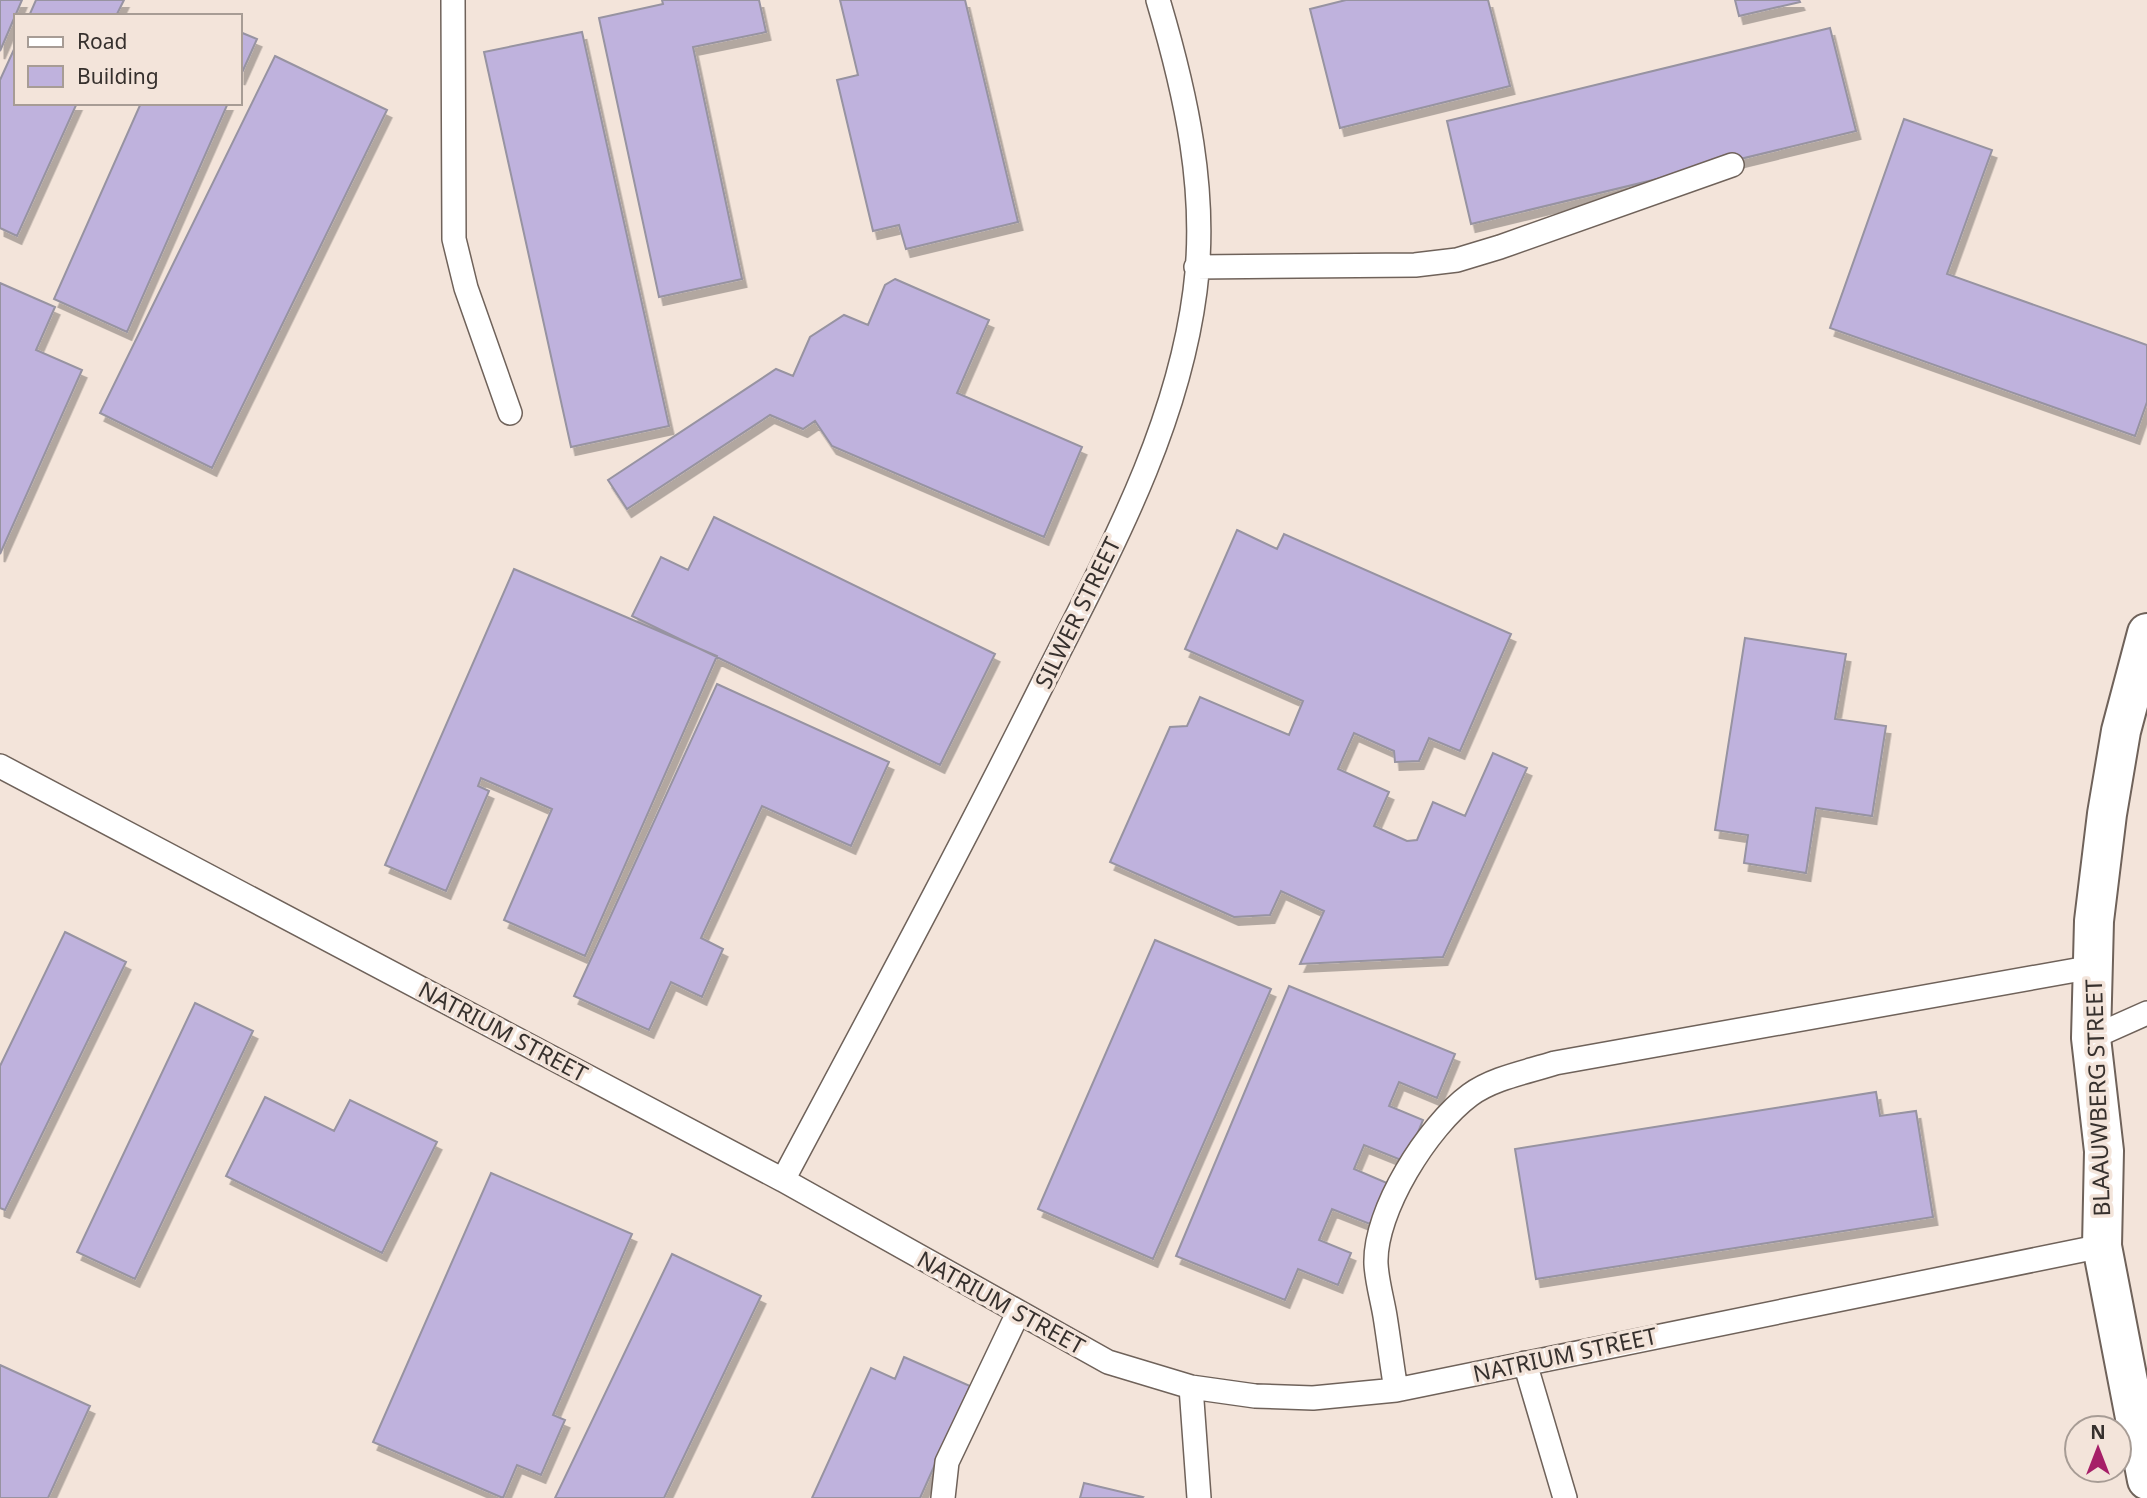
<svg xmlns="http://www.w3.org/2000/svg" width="2147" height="1498" font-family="'Noto Sans',sans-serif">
  <defs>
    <filter id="shadow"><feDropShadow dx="4.5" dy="8" stdDeviation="0" flood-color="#0004"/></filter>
  </defs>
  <rect width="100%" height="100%" fill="#f3e4da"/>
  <!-- building -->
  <path fill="#bfb2dd" stroke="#9793a1" stroke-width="2" filter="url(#shadow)" d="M0 0H22L0 51Z
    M36 0H124L116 16H29Z
    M662 0H759L766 32 693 47 742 279 659 297 599 18 663 4Z
    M840 0H965L1018 222 906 249 899 225 873 231 837 80 858 75Z
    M1346 0H1488L1510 86 1340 128 1310 9Z
    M1735 0H1799L1800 2 1739 16Z
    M1830 28 1856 131 1471 224 1447 121Z
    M240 32 257 39 240 77Z
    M582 32 669 426 571 447 484 52Z
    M16 45V103H77L17 236 0 228V80Z
    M275 56 387 110 212 468 100 413Z
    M141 103H228L127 332 54 299Z
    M1904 119 1992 150 1947 274 2147 345V402L2135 436 1830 328Z
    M895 279 989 320 957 393 1082 447 1044 537 832 446 815 421 803 429 770 415 627 509 608 480 776 369 793 376 810 337 844 315 868 325 885 285Z
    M0 283 55 307 36 350 82 370 0 554Z
    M714 517 995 654 940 765 632 616 661 557 688 570Z
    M1237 530 1277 549 1284 534 1511 634 1460 751 1429 738 1419 761 1395 762 1394 751 1354 733 1338 769 1389 792 1374 826 1407 841 1417 840 1433 802 1465 816 1493 753 1527 768 1443 957 1300 964 1324 911 1281 891 1270 915 1234 917 1110 862 1170 727 1187 726 1200 697 1289 735 1303 701 1185 649Z
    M514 569 717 656 585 956 504 920 552 809 481 778 478 786 489 791 446 891 385 865Z
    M1745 638 1846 654 1835 719 1886 726 1872 816 1816 808 1806 873 1744 863 1748 835 1715 830Z
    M717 684 889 762 851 846 762 806 701 938 723 949 702 997 671 982 649 1030 574 996Z
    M65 932 126 962 5 1210 0 1208V1066Z
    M1155 940 1271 989 1153 1259 1038 1209Z
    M1289 986 1455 1054 1437 1098 1399 1082 1389 1106 1423 1120 1406 1162 1364 1145 1354 1169 1387 1183 1370 1224 1332 1209 1319 1240 1351 1253 1338 1285 1298 1269 1285 1300 1176 1256Z
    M195 1003 253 1031 135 1279 77 1252Z
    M1876 1092 1880 1116 1916 1111 1933 1217 1536 1279 1515 1149Z
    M265 1097 334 1131 350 1100 437 1142 382 1253 226 1176Z
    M491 1173 632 1234 553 1415 565 1420 541 1475 517 1465 503 1498 373 1442Z
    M672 1254 761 1296 664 1498H555Z
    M904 1357 970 1386 920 1498H812L871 1368 895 1379Z
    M0 1365 90 1406 48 1498H0Z
    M1084 1483 1143 1497 1142 1498H1080Z"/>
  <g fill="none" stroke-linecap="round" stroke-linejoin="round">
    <defs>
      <path id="service" d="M453 0 454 239 466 288 510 413
        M1196 267 1415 265 1457 260 1500 247 1732 165
        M0 766 783 1180 1108 1362 1191 1387 1255 1396 1313 1398 1396 1390 2102 1246
        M2091 1038 2147 1013
        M783 1180C872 1013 961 848 1045 679 1108 554 1177 431 1195 291 1208 192 1186 94 1158 0
        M1525 1363 1565 1498
        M1191 1387 1199 1498
        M1396 1390C1392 1366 1389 1341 1385 1316 1382 1298 1377 1282 1376 1264 1374 1211 1428 1126 1470 1095 1493 1078 1527 1072 1555 1063L2093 967
        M943 1498 947 1462 1018 1313"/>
      <path id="minor" d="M2147 633 2121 731 2107 814 2094 921 2091 1038 2104 1151 2102 1246 2147 1480"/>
    </defs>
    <!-- service casing -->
    <use href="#service" stroke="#6f625a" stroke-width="26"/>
    <!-- minor casing -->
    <use href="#minor" stroke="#6f625a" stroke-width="42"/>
    <!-- service -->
    <use href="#service" stroke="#fff" stroke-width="23"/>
    <!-- minor -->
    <use href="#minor" stroke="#fff" stroke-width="38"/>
  </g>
  <g text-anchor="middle" stroke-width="7" stroke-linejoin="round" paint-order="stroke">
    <!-- street labels -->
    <g font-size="23" fill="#36302d" stroke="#f3e4da">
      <text transform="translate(1078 613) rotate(-64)" y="8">SILWER STREET</text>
      <text transform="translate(503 1032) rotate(28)" y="8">NATRIUM STREET</text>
      <text transform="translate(2098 1098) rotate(-92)" y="8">BLAAUWBERG STREET</text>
      <text transform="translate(1001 1303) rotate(29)" y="8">NATRIUM STREET</text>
      <text transform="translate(1565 1355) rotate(-12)" y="8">NATRIUM STREET</text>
    </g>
  </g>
  <!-- legend -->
  <rect x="14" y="14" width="228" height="91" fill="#f3e4da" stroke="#a79c95" stroke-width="2"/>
  <rect x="28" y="37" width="35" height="10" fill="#ffffff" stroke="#a79c95" stroke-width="2"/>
  <text x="77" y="49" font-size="21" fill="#36302d">Road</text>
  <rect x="28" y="66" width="35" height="21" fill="#bfb2dd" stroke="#a79c95" stroke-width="2"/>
  <text x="77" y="84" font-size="21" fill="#36302d">Building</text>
  <!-- north arrow -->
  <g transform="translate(2098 1449)"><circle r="33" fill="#f3e4da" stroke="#a79c95" stroke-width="2"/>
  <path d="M0-5L12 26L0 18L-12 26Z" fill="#a61f68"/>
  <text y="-10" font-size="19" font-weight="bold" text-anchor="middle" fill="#36302d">N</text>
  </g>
</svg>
